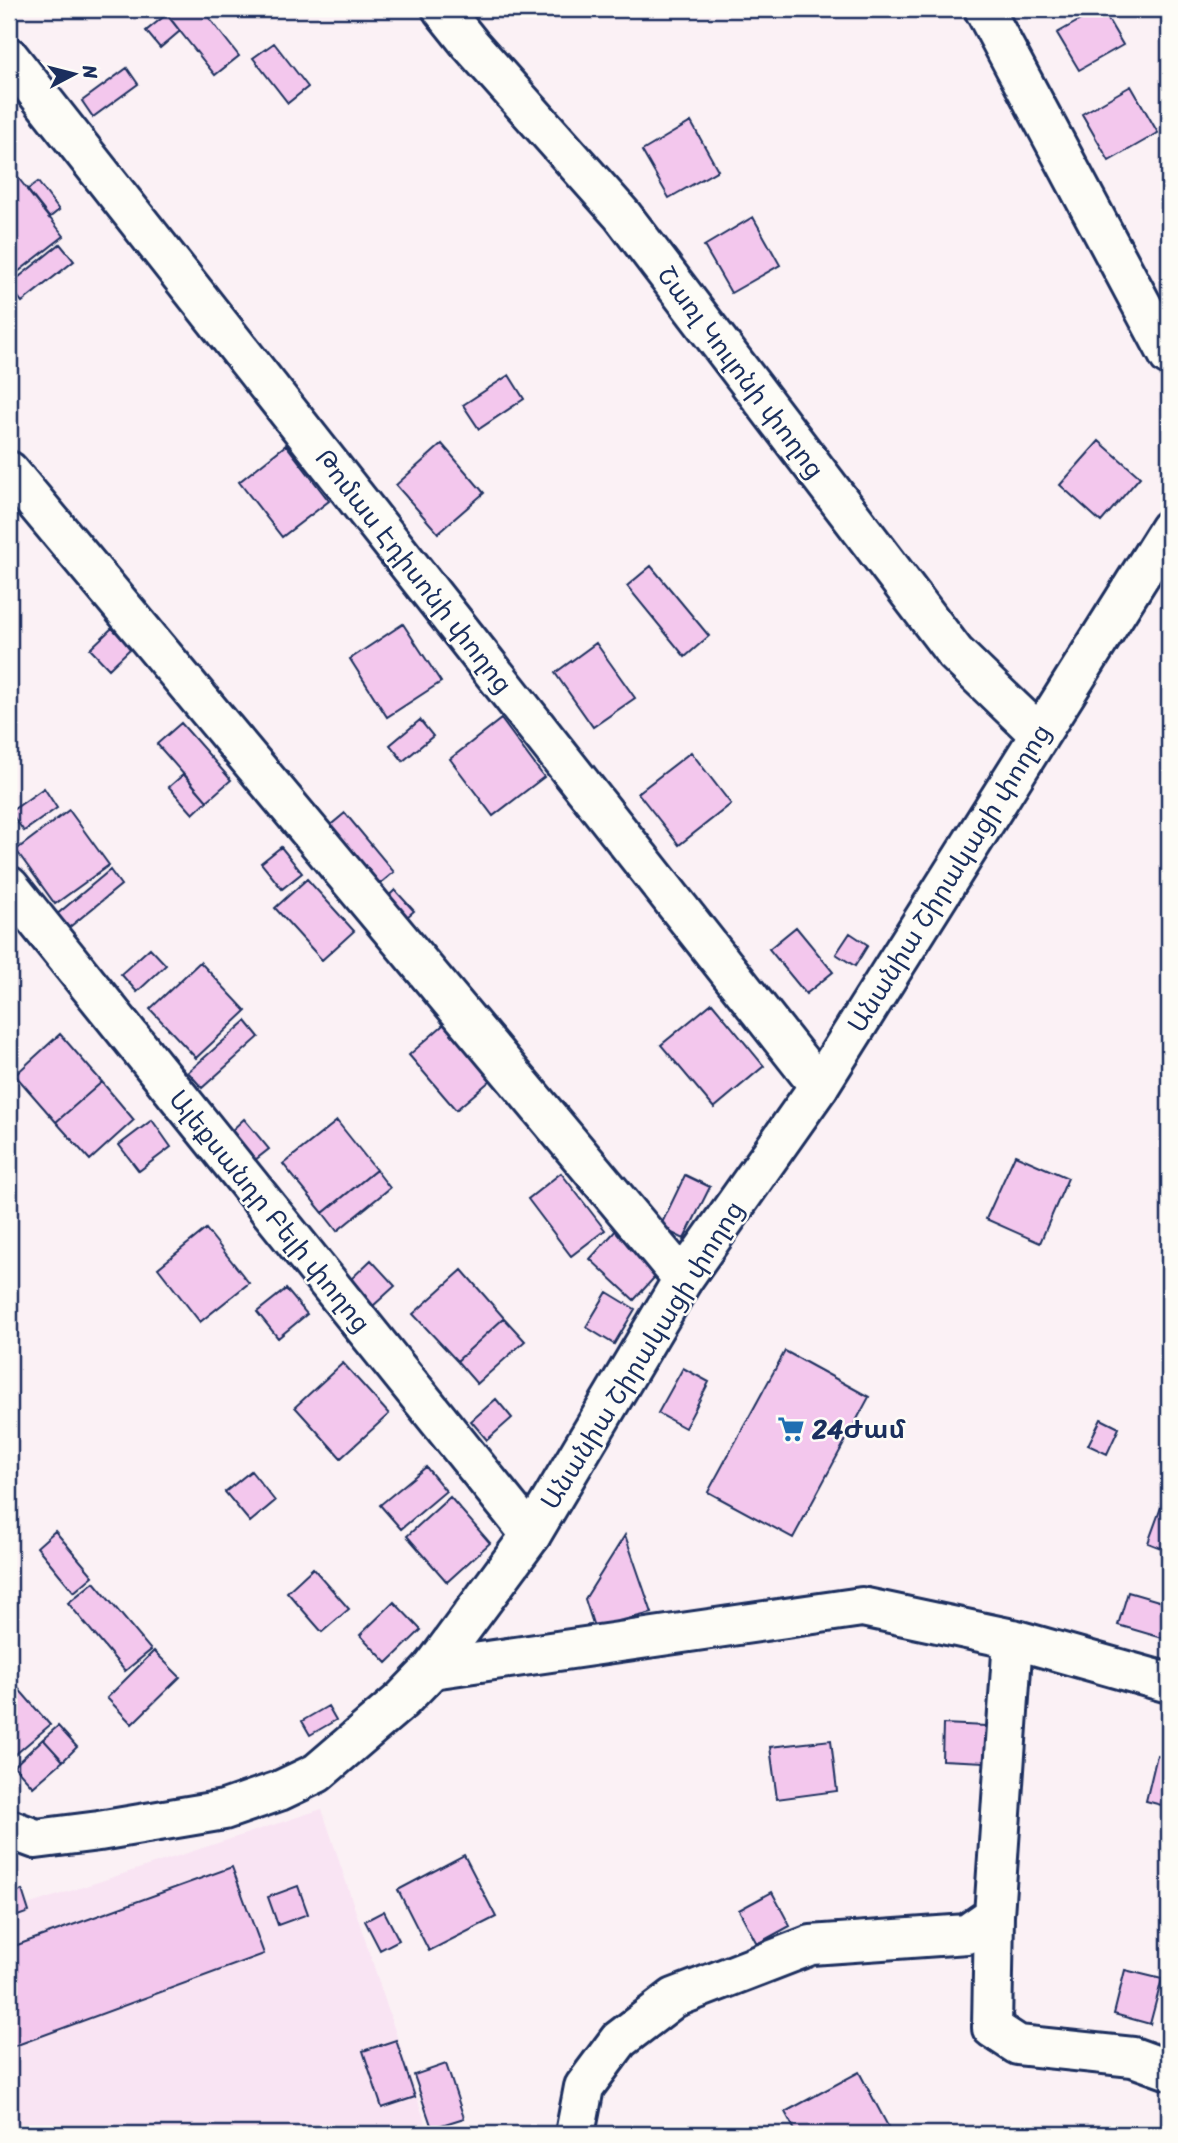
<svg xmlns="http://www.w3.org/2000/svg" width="1178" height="2143" font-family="Sriracha,'Noto Sans Armenian',sans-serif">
  <rect width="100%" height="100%" fill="#fbf1f5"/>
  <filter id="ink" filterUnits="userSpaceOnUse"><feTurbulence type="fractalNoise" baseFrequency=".0143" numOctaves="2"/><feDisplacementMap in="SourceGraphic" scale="14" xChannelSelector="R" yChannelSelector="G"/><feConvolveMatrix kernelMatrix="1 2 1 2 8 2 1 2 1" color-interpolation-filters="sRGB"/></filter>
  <g filter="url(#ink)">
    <!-- built -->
    <path fill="#f9e4f3" d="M322 1809 429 2134H9V1911Z"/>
    <!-- building -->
    <path fill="#f3c7ed" stroke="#1b2f5e" stroke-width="2" d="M175 9H202L239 56 215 75 167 15Z
      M1100 9H1102L1123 45 1079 70 1057 33Z
      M167 14 180 31 160 48 146 31Z
      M274 43 308 87 288 103 253 58Z
      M127 68 138 84 93 117 82 101Z
      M1131 86 1158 133 1109 161 1082 114Z
      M691 122 718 170 669 198 642 151Z
      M12 170 64 236 14 275 9 268V173Z
      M38 182 59 210 49 218 27 190Z
      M753 217 780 265 731 293 704 246Z
      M60 244 74 261 22 302 9 285Z
      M509 375 524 399 479 429 463 405Z
      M1099 441 1140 477 1101 522 1060 485Z
      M442 444 484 493 438 533 396 485Z
      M286 445 329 501 282 537 239 482Z
      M651 566 709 636 685 657 627 586Z
      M403 624 441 682 387 717 350 659Z
      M112 628 131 648 109 669 90 649Z
      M596 643 635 698 593 727 555 673Z
      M501 719 544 777 493 816 450 759Z
      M420 720 433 736 403 761 390 745Z
      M181 723 231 780 207 801 157 744Z
      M691 752 731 804 679 845 638 793Z
      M184 774 207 801 193 814 169 787Z
      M44 788 57 808 24 831 10 812Z
      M69 810 109 865 55 904 16 850Z
      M345 813 394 872 370 892 321 833Z
      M281 847 302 873 282 889 261 863Z
      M110 870 121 885 66 930 55 916Z
      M307 879 354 931 322 960 275 908Z
      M395 890 414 911 400 923 381 903Z
      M796 927 833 972 806 994 769 949Z
      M850 933 868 945 855 966 836 954Z
      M150 948 166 965 137 992 121 974Z
      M200 962 246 1011 196 1058 150 1009Z
      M712 1003 764 1066 714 1108 661 1045Z
      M450 1019 498 1074 456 1110 409 1055Z
      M246 1021 259 1037 202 1088 188 1072Z
      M60 1034 102 1082 56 1122 15 1075Z
      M102 1082 134 1120 90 1160 56 1122Z
      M244 1119 269 1149 255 1160 231 1131Z
      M152 1120 171 1147 139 1171 119 1145Z
      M337 1121 376 1170 323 1213 283 1164Z
      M1015 1155 1068 1178 1040 1243 986 1219Z
      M376 1170 390 1188 337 1231 323 1213Z
      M561 1173 605 1230 571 1256 528 1199Z
      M685 1175 710 1187 684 1239 660 1227Z
      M618 1228 662 1269 634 1300 590 1259Z
      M206 1229 249 1283 200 1322 158 1268Z
      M371 1260 395 1286 373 1306 350 1280Z
      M462 1270 504 1318 457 1361 413 1314Z
      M286 1289 307 1314 278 1338 257 1312Z
      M607 1292 635 1309 614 1344 586 1327Z
      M504 1318 525 1341 477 1384 457 1361Z
      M785 1351 869 1397 793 1538 708 1492Z
      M343 1363 389 1414 341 1458 295 1407Z
      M683 1368 709 1382 685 1428 658 1413Z
      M496 1399 512 1418 487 1440 471 1421Z
      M1101 1419 1119 1428 1107 1454 1088 1445Z
      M426 1467 446 1491 401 1529 380 1505Z
      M251 1471 275 1501 250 1522 225 1492Z
      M1168 1488 1169 1489V1551L1148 1543Z
      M450 1497 490 1543 447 1582 407 1536Z
      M55 1531 93 1576 74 1592 37 1547Z
      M625 1535 652 1613 594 1627 585 1599Z
      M313 1568 349 1609 322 1632 287 1592Z
      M94 1582 151 1650 125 1671 68 1603Z
      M1128 1592 1169 1604V1640L1118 1625Z
      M394 1602 421 1630 387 1663 360 1635Z
      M154 1651 180 1677 132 1724 107 1698Z
      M17 1687 50 1725 10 1759 9 1694Z
      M328 1706 336 1720 310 1735 302 1721Z
      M943 1724 986 1726 985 1762 942 1760Z
      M58 1726 77 1747 63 1761 43 1739Z
      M43 1739 63 1761 33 1787 14 1766Z
      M831 1740 837 1791 777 1799 770 1747Z
      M1157 1755 1169 1758V1807L1146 1801Z
      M464 1855 496 1917 429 1951 398 1890Z
      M232 1867 264 1954 9 2048V1948Z
      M298 1886 308 1914 278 1925 268 1897Z
      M22 1890 29 1912 9 1919V1895Z
      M772 1892 790 1926 757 1944 739 1910Z
      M384 1911 399 1940 380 1950 365 1921Z
      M1125 1970 1162 1979 1150 2024 1114 2014Z
      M396 2040 415 2097 382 2108 363 2051Z
      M446 2064 464 2118 432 2128 414 2075Z
      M859 2072 890 2130 881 2134H797L785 2112Z"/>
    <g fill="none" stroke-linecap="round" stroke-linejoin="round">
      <defs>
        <path id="minor" d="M442 9 470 44 622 215 955 653 1039 734
          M984 9 1169 356
          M9 57 819 1086
          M9 471 683 1279
          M9 886 531 1535
          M1013 1639 994 1915 992 2028 1018 2045 1133 2057 1169 2070
          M432 1669 862 1607 1013 1639 1169 1683
          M575 2134 584 2087 619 2040 674 1998 811 1945 967 1934 994 1915"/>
        <path id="major" d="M9 1829 36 1839 99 1831 224 1810 279 1791 317 1773 402 1700 432 1669 531 1535 683 1279 819 1086 1169 529"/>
      </defs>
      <!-- minor casing -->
      <use href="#minor" stroke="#1b2f5e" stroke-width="44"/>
      <!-- major casing -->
      <use href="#major" stroke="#1b2f5e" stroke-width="44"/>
      <!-- minor -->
      <use href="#minor" stroke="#fdfcf7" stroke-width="38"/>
      <!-- major -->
      <use href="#major" stroke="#fdfcf7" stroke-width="38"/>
    </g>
  </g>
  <!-- icons -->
  <defs>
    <symbol id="supermarket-bare" viewBox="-9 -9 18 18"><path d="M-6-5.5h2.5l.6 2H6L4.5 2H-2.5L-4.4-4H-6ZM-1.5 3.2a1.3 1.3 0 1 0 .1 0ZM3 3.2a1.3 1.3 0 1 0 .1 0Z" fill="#1f6fb2" stroke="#fdfcf7" stroke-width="2.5" paint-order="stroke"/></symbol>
  </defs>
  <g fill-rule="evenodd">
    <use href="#supermarket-bare" x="772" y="1410" width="38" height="38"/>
  </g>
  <g text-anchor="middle" stroke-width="5" stroke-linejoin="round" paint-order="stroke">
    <!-- street labels -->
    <g font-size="26" fill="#1b2f5e" stroke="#fdfcf7">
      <text transform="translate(741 372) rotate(53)" y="9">Շառլ Կուլոնի փողոց</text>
      <text transform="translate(414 571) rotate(52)" y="9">Թոմաս Էդիսոնի փողոց</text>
      <text transform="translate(949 878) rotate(-58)" y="9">Անանիա Շիրակացի փողոց</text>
      <text transform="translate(270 1211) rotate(51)" y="9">Ալեքսանդր Բելի փողոց</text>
      <text transform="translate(642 1355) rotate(-58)" y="9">Անանիա Շիրակացի փողոց</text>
    </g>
    <!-- poi labels -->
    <g font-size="26" font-weight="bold" fill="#1b2f5e" stroke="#fdfcf7" text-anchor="start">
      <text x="812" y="1438">24Ժամ</text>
    </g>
  </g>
  <!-- margin -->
  <rect width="1178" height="2143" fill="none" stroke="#fdfcf7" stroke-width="35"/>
  <rect x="18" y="18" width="1143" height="2108" fill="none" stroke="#1b2f5e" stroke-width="2.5" filter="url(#ink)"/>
  <!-- north arrow -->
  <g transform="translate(74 74) rotate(83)" stroke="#fdfcf7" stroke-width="5" paint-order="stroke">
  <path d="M0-5L12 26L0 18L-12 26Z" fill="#1b2f5e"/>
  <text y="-10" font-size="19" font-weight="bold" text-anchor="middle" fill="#1b2f5e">N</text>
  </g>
</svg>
